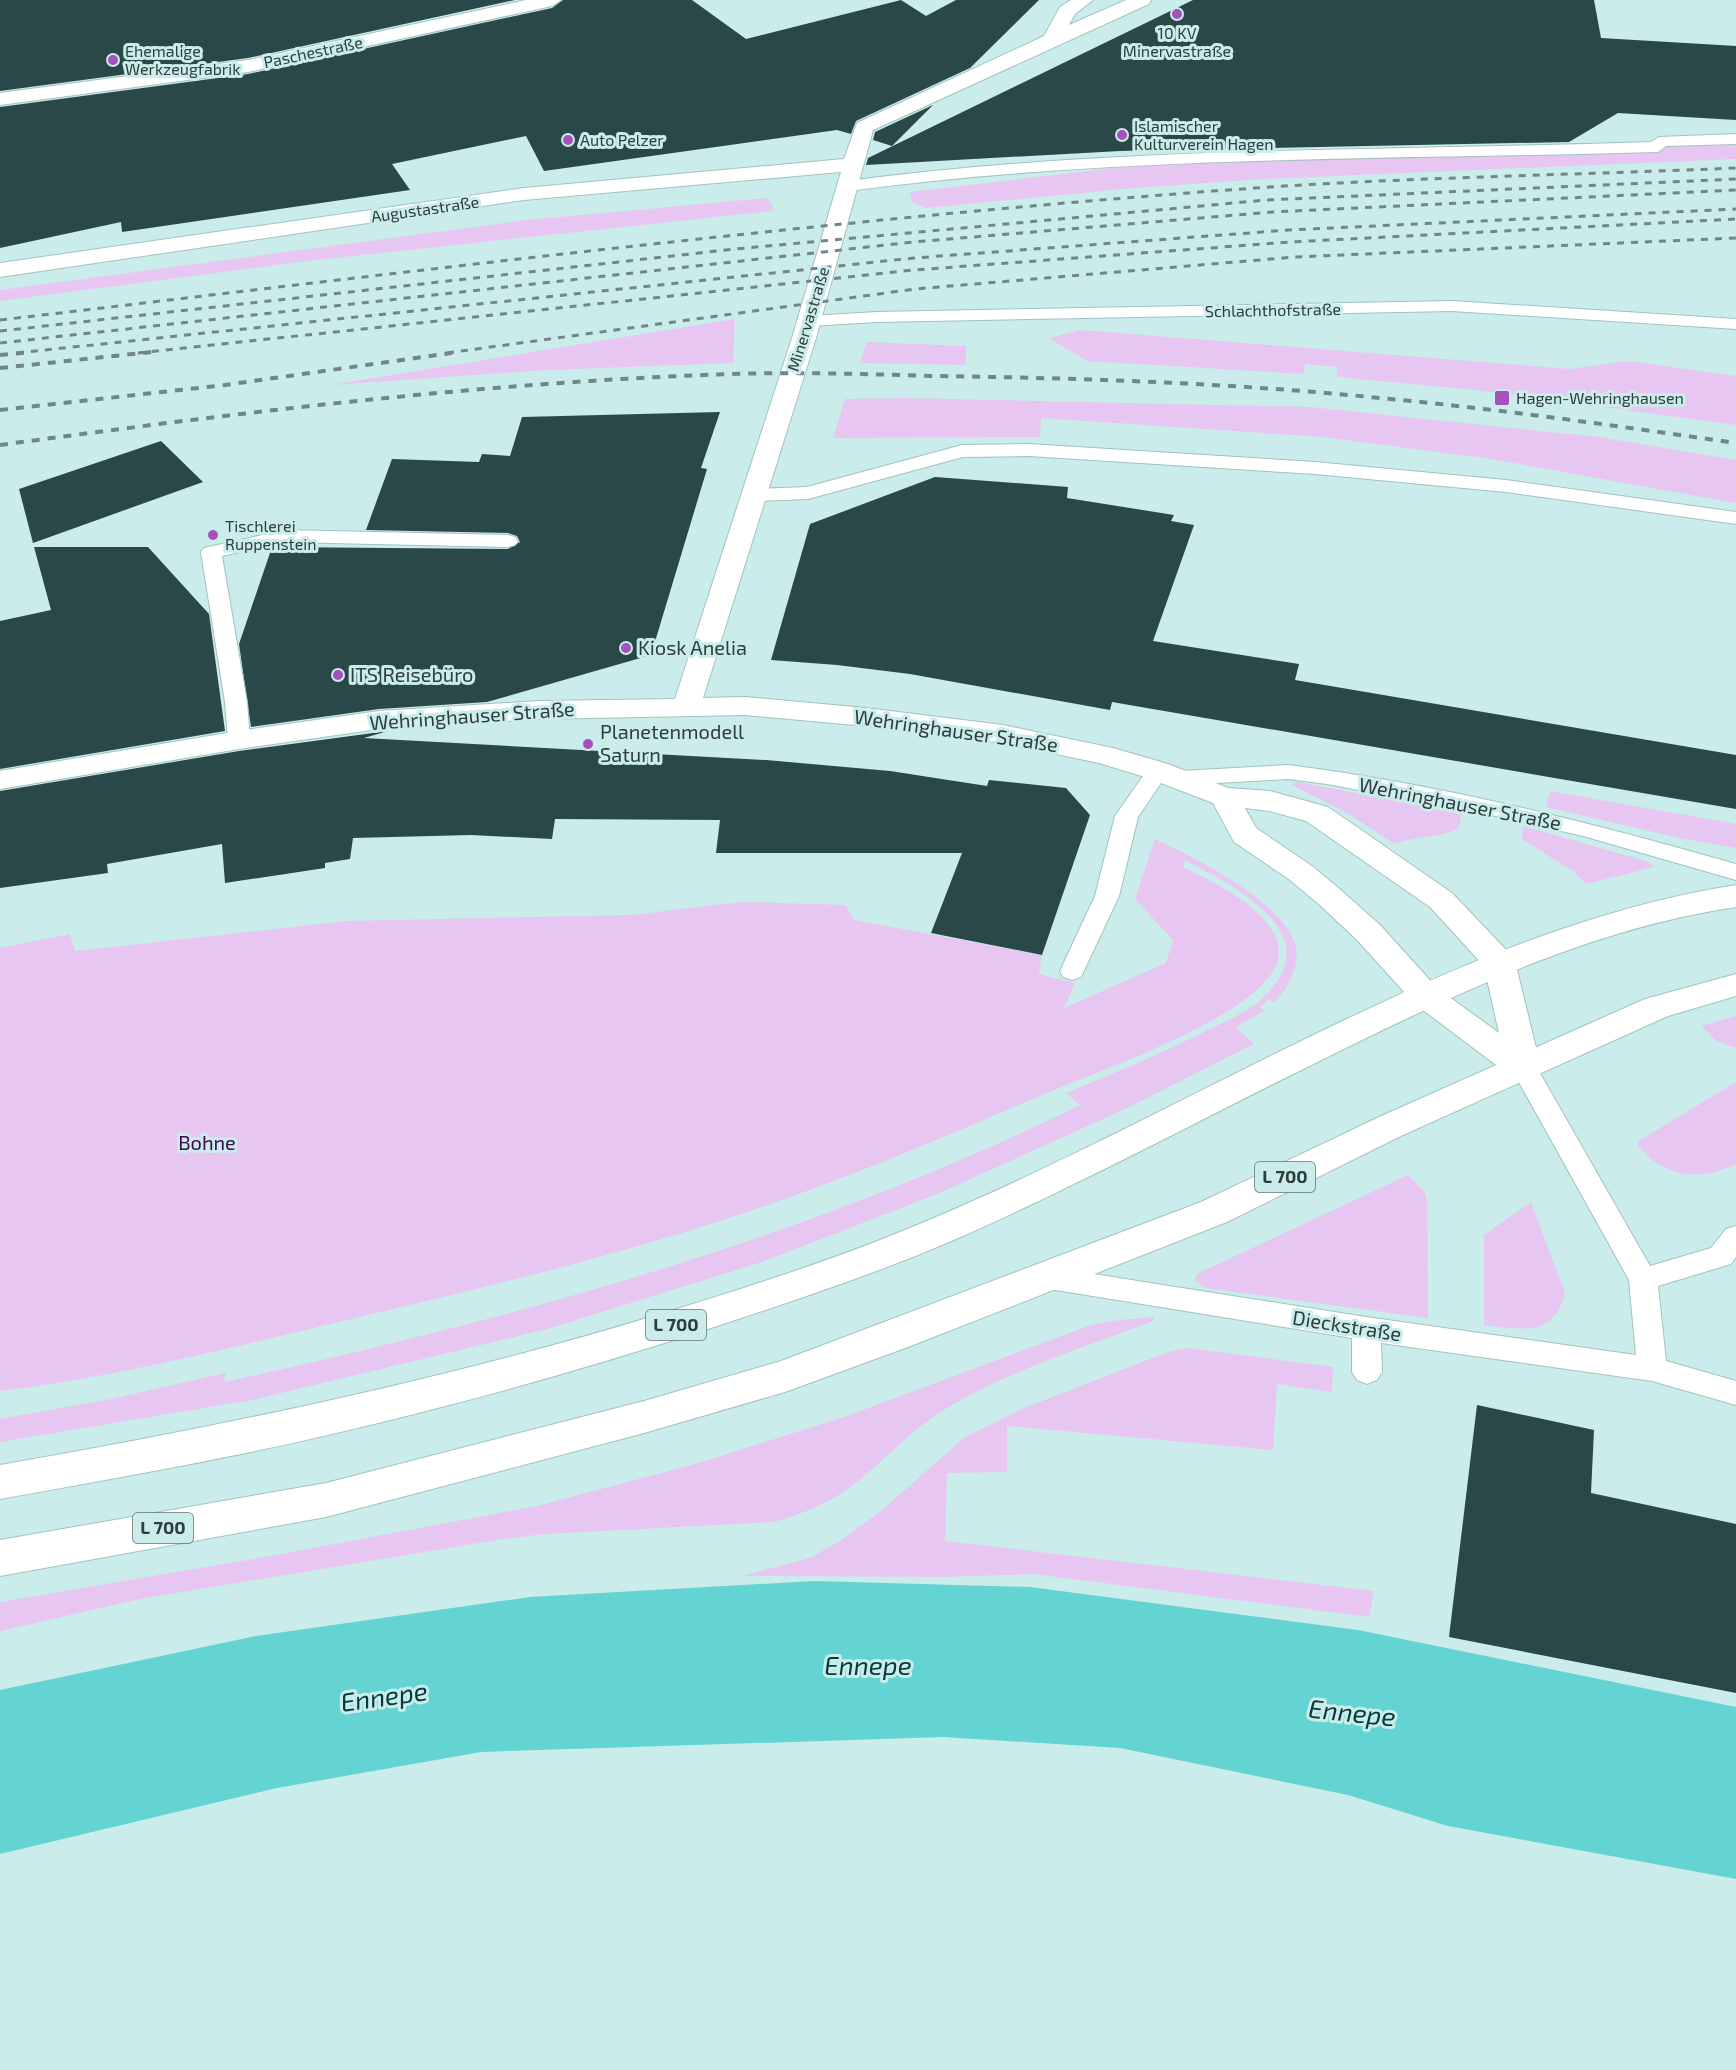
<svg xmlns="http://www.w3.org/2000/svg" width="1736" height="2070" font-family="'Exo 2',sans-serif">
  <rect width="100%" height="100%" fill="#caeceb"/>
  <!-- green -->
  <path fill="#e7c6f1" d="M1736 145V159L1262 179 1122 189 926 208 912 202 910 192 1184 160Z
    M766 198 772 204 773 211 315 260 0 301V290L526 220Z
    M735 319 733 363 547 370 331 385Z
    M1081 330 1570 369 1628 361 1736 376V425L1476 390 1337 377V367L1305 364 1304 374 1087 361 1049 338Z
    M867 342 966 346V365L860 363Z
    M903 398 1310 407 1599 437 1736 460V503L1491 459 1323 437 1041 418 1040 437 833 438 845 399Z
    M1297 782 1462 813 1459 827C1448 837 1413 836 1395 844L1347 813 1292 785Z
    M1550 791 1736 824V848L1679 838 1546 807Z
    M1523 826 1649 862 1654 867 1586 884 1574 872 1522 839Z
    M1155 839C1192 856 1288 904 1296 948 1299 969 1288 988 1274 1002L1269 999 1260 1007 1265 1011 1236 1027 1254 1044 1123 1110 937 1194 762 1262 547 1329 252 1400 0 1442V1419L111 1399 226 1373 224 1382C514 1319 813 1237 1080 1105L1066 1093C1115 1073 1165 1052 1212 1028 1231 1019 1252 1010 1266 995 1280 981 1291 962 1285 942 1275 906 1216 876 1185 860L1183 867C1213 881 1282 915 1279 955 1275 1008 1113 1066 1066 1085 975 1123 886 1163 793 1196 641 1251 483 1288 326 1325 218 1351 110 1378 0 1391V948L70 934 75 951 347 921 631 915 741 902 845 905 854 920 1042 955 1039 974 1075 983 1064 1008 1166 963 1173 940 1135 899Z
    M1736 1016V1048L1717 1041 1701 1026Z
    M1736 1082V1164C1698 1182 1664 1178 1638 1145L1637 1142Z
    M1408 1175 1425 1193 1427 1202 1428 1318 1205 1288 1195 1280 1197 1274Z
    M1531 1202 1565 1293C1554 1338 1522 1329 1484 1325V1235Z
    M1154 1317 1153 1321C1086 1347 1009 1370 947 1408 906 1432 877 1471 837 1496 817 1508 795 1516 774 1522L545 1534 503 1539 140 1599 0 1631V1602L265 1557 537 1506 699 1463 847 1416 1091 1325 1119 1320Z
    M1189 1348 1333 1367 1332 1392 1277 1384 1273 1450 1007 1426V1472L947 1473 945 1541 1374 1591 1369 1617 1033 1574 944 1577 742 1576 810 1558 840 1541 881 1511 965 1437 1024 1408 1168 1352Z"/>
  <!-- water -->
  <path fill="#64d4d3" d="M815 1581 1030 1587 1358 1630 1736 1707V1879L1448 1826 1348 1795 1120 1748 943 1737 481 1752 277 1788 0 1854V1690L256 1636 530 1597Z"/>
  <!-- building -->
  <path fill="#2a4847" d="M0 0H515L248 58 0 91Z
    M563 0H692L746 39 901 0 926 16 956 0H1039L970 68 856 121 851 134 837 130 544 171 526 136 392 164 410 190 122 232 121 222 0 248V107L248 74 552 8Z
    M1193 0H1594L1601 38 1736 46V120L1618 113 1569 142 1120 151 866 165 868 158Z
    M933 105 892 146 873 140 875 132Z
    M720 412 701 468 707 469 651 655 487 702 379 709 251 727 239 644 272 547 508 549 520 542 517 536 508 533 366 530 392 459 479 462 482 454 510 456 522 417Z
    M161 441 203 482 33 543 19 489Z
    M935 477 1068 487 1067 498 1174 515 1171 521 1194 525 1153 641 1299 664 1295 680 1736 755V809L1112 702 1110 710 910 674 837 665 771 660 810 524Z
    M34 547H148L209 614 225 731 0 769V621L51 610Z
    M388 731 364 738 766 760 890 771 987 786 989 780 1066 788 1090 815 1042 955 931 933 962 853H716L720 820 555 819 552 839 471 835 353 838 350 859 325 863V868L225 883 222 844 107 864 108 873 0 888V791L239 751Z
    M1477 1405 1594 1430 1591 1493 1736 1524V1693L1449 1637Z"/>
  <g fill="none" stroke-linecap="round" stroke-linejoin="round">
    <defs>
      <path id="service" d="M1736 134V144L1666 146 1658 152C1389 160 1116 155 848 191L840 186 848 181C1113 146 1384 151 1651 142L1659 137Z
        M1452 301 1736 319V329L1452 311 877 322 809 326 800 321 809 316 877 312Z
        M1029 444 1315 462 1506 480 1736 512V524L1506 492 1315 474 1029 456 963 457 808 499 755 501 745 495 755 489 807 487 962 445Z
        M285 530 508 535 515 537 518 541 515 545 508 547 285 542 222 556 247 702 250 740 247 745H231L228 740 225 702 201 552 204 548Z
        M1158 764 1166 766 1169 771 1138 817 1119 896 1081 977 1072 980 1063 977 1060 971 1095 896 1115 816 1150 766Z
        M1288 765C1440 784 1589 822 1736 864V880L1583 836 1487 814 1327 784 1288 779 1179 785 1171 783 1168 778 1171 773 1179 771Z
        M1524 1059 1533 1061 1650 1266 1711 1248 1726 1229 1736 1226V1257L1731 1264 1658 1286 1666 1361 1736 1381V1405L1652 1381 1381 1343 1382 1372 1377 1380 1367 1384 1357 1380 1352 1372V1338L1043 1288 1033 1285 1029 1277 1033 1269 1043 1266 1366 1317 1636 1355 1629 1280 1511 1068 1515 1061Z"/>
      <path id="minor" d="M526 0H561L552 6 248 72 0 105V93L248 60Z
        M1071 0H1093L1075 14 1069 25 1126 0H1151L1149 4 873 130 816 338 703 698 745 697 866 708 1003 725 1113 748 1168 764 1228 788 1270 791 1328 807 1452 893 1510 954 1515 962 1541 1068 1536 1077 1524 1080 1512 1077 1415 1004 1358 941 1321 906 1290 880 1234 842 1213 803 1148 778 1099 763 1003 743 866 726 745 715 539 719 379 729 239 749 0 789V771L239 731 379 711 539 701 675 699 792 338 841 172 524 200 0 277V263L524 188 844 159 857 123 1044 36 1060 7ZM1245 808 1269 811 1306 821 1430 907 1484 966 1499 1033 1437 988 1380 925 1343 892 1312 866 1256 828Z"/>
      <path id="primary" d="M1736 885V907C1598 928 1479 983 1354 1044 1224 1107 1096 1177 963 1236 881 1272 796 1300 711 1328 558 1378 403 1420 246 1453 164 1470 82 1484 0 1499V1465C222 1426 441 1381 657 1315 752 1286 846 1256 936 1217 1070 1160 1197 1091 1328 1028 1459 965 1591 908 1736 885Z
        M1736 974V996L1668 1016 1403 1135 1227 1222 908 1347 785 1392 644 1433 326 1517 0 1576V1540L326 1483 644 1401 781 1361 1201 1202 1379 1117 1645 999Z"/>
    </defs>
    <!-- service casing -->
    <use href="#service" stroke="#a2c2c2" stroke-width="2"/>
    <!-- minor casing -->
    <use href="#minor" stroke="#a2c2c2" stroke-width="2"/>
    <!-- primary casing -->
    <use href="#primary" stroke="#a2c2c2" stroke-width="2"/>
    <!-- service -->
    <use href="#service" fill="#fff" fill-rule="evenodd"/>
    <!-- minor -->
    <use href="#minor" fill="#fff" fill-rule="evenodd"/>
    <!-- primary -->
    <use href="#primary" fill="#fff" fill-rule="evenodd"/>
    <!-- rail-far1 -->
    <path stroke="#708786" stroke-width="3" stroke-dasharray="7 7" stroke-linecap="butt" d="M0 320C418 271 835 218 1255 188 1415 177 1576 175 1736 168
      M0 331 735 249 1266 200 1736 179
      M0 343 913 242 1272 212 1736 190
      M17 353 914 258 1289 230 1736 209
      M138 353 914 270 1290 242 1736 219
      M447 353 915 289 1295 257 1736 238"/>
    <!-- rail -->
    <path stroke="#708786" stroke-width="4" stroke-dasharray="8 8" stroke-linecap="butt" d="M0 355 32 352
      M0 368 152 352
      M0 410 225 385 458 352
      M0 445C243 412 487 382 732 374 799 372 866 374 934 376 1082 378 1232 383 1380 398 1499 409 1617 426 1736 443"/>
  </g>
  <!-- markers -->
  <g fill="#a550bd" stroke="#caeceb" stroke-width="2">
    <circle cx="1177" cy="14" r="6"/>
    <circle cx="113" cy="60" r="6"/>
    <circle cx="1122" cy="135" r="6"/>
    <circle cx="568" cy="140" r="6"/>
    <rect x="1494" y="390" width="16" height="16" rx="3"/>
    <circle cx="213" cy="535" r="6"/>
    <circle cx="626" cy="648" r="6"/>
    <circle cx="338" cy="675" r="6"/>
    <circle cx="588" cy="744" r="6"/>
  </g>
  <g text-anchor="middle" stroke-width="6" stroke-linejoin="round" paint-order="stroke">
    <!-- far-poi labels -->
    <g font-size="16" fill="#2f3d3c" stroke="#caeceb" text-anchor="start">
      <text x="1177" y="39" text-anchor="middle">10 KV<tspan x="1177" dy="18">Minervastraße</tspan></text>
      <text x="125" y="57">Ehemalige<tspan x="125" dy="18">Werkzeugfabrik</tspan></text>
      <text x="1134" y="132">Islamischer<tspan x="1134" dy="18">Kulturverein Hagen</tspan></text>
      <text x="580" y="146">Auto Pelzer</text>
      <text x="1516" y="404">Hagen-Wehringhausen</text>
      <text x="225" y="532">Tischlerei<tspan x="225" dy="18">Ruppenstein</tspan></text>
    </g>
    <!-- far-street labels -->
    <g font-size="16" fill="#2f3d3c" stroke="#caeceb">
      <text transform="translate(313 52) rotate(-12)" y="6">Paschestraße</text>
      <text transform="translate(425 209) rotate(-8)" y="6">Augustastraße</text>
      <text transform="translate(1273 310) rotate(-1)" y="6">Schlachthofstraße</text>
      <text transform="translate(808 319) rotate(-73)" y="6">Minervastraße</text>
    </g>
    <!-- shield labels -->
    <g fill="#caeceb" stroke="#5e7270" stroke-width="1.5">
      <rect x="1255" y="1162" width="60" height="30" rx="4.5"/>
      <rect x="646" y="1310" width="60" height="30" rx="4.5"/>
      <rect x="133" y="1513" width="60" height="30" rx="4.5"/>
    </g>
    <g font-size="18" font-weight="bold" fill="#2f3d3c">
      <text x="1285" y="1183">L 700</text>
      <text x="676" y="1331">L 700</text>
      <text x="163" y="1534">L 700</text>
    </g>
    <!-- poi labels -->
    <g font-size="20" fill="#2f3d3c" stroke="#caeceb" text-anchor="start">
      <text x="638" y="655">Kiosk Anelia</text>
      <text x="350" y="682">ITS Reisebüro</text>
      <text x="600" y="739">Planetenmodell<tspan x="600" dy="23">Saturn</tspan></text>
    </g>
    <!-- street labels -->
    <g font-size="20" fill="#2f3d3c" stroke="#caeceb">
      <text transform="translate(472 716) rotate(-4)" y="7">Wehringhauser Straße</text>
      <text transform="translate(956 731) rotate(8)" y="7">Wehringhauser Straße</text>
      <text transform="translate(1460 804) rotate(11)" y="7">Wehringhauser Straße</text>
      <text transform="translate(1347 1326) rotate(9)" y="7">Dieckstraße</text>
    </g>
    <!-- park labels -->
    <g font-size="20" fill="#430452" stroke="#caeceb">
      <text x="207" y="1150">Bohne</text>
    </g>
    <!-- near-water labels -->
    <g font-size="26" font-style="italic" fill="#043b3b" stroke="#caeceb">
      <text x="868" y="1675">Ennepe</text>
      <text transform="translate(384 1697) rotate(-8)" y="9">Ennepe</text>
      <text transform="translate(1352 1713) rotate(6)" y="9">Ennepe</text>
    </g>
  </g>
</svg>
